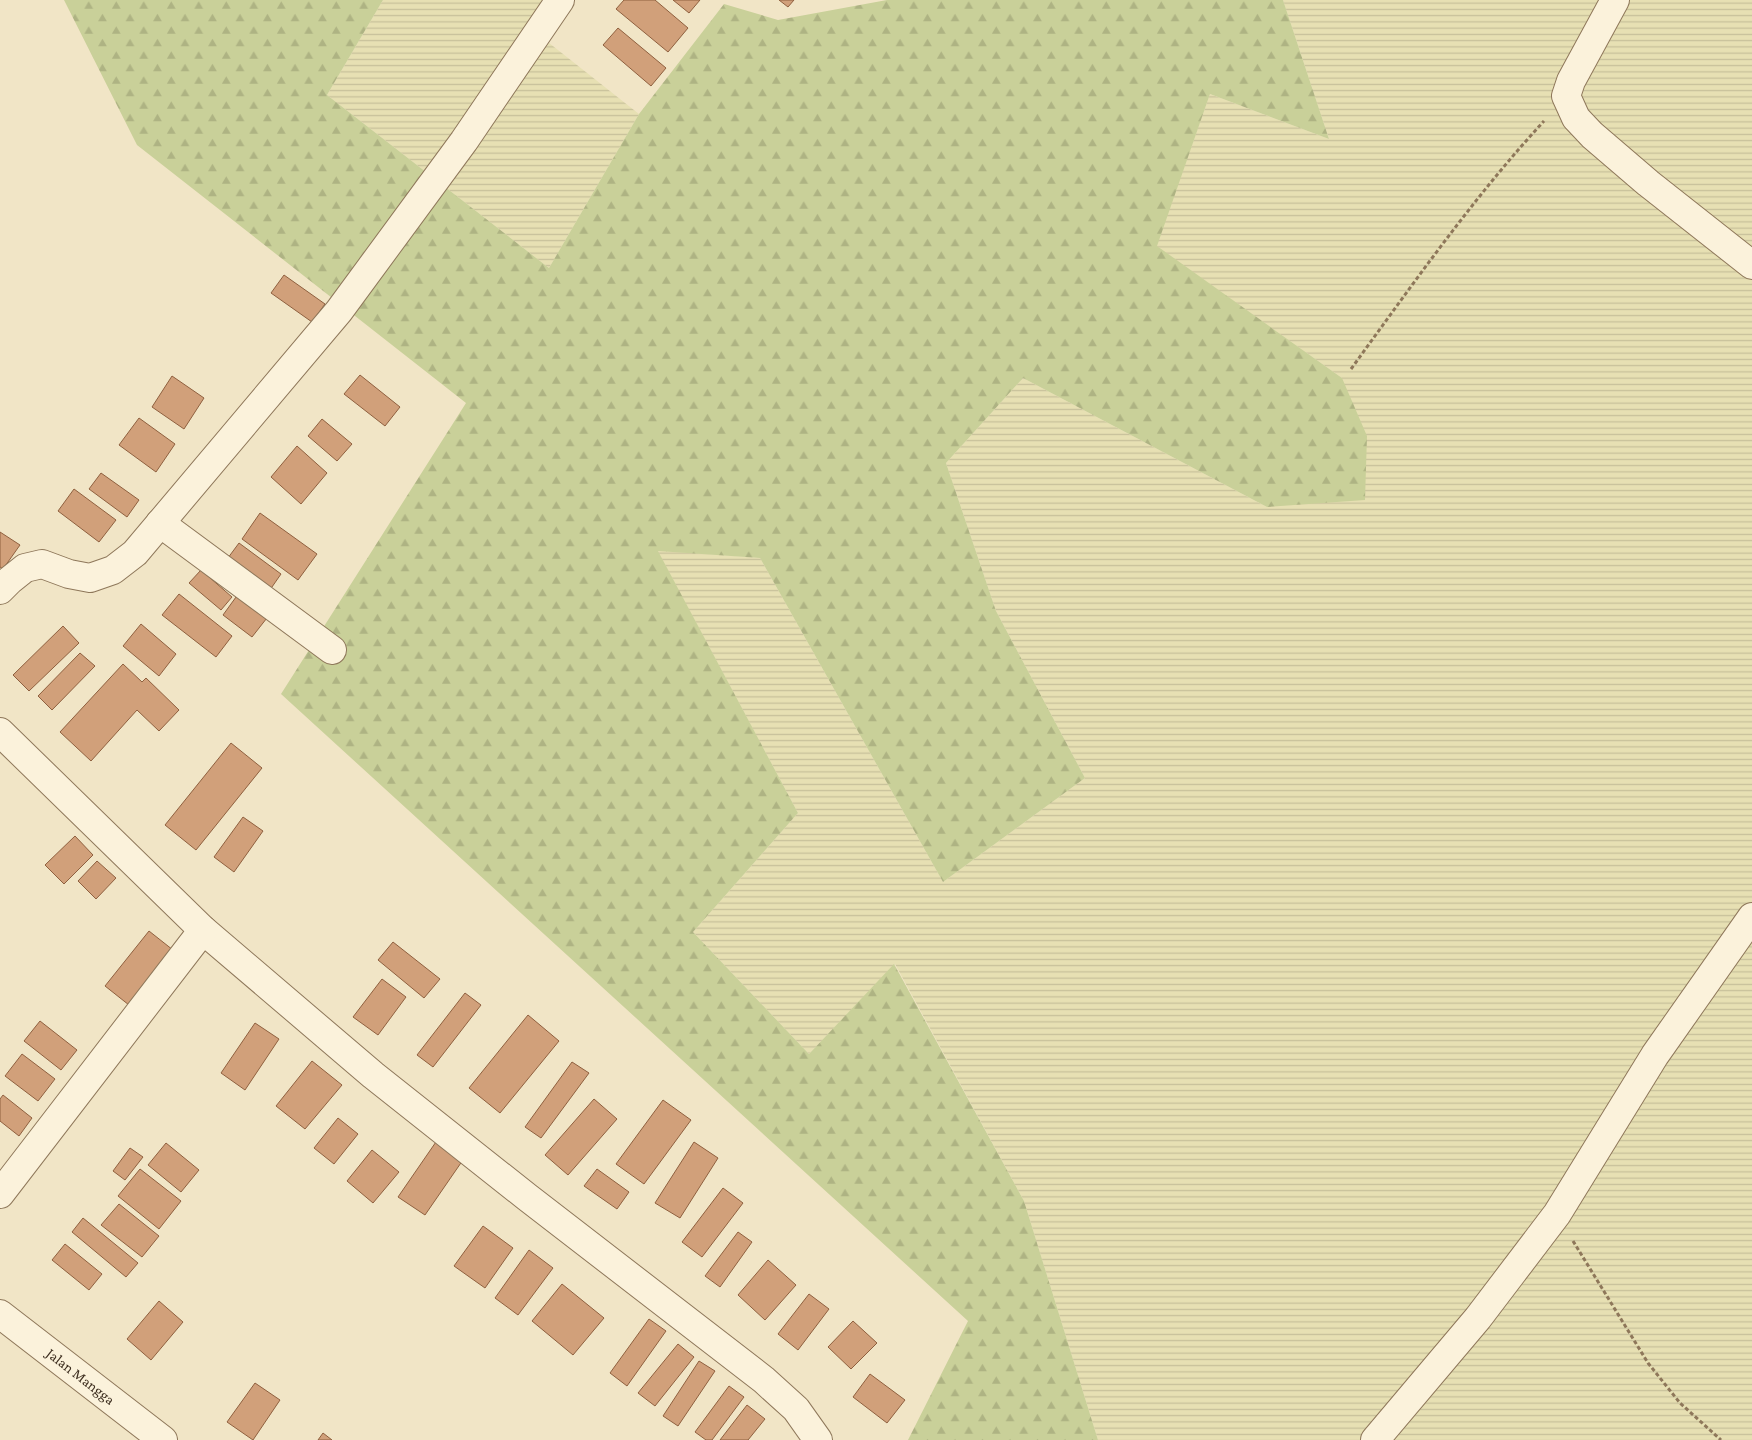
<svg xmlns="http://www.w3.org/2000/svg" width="1752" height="1440" font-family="'Crimson Pro',serif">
  <defs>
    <pattern id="farmland-rules" width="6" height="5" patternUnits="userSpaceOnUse" patternTransform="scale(1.25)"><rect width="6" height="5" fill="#e7e0b3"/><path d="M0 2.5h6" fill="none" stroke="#c7c09a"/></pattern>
    <pattern id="forest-firs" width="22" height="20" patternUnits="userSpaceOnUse" patternTransform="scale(1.25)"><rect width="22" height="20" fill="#c9d099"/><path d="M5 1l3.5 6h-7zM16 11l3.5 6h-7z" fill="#aeb383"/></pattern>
  </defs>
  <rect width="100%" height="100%" fill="#f1e5c6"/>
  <!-- farmland -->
  <path fill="url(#farmland-rules)" d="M383 0H561L539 35 639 114 549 268 327 95Z
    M1283 0H1752V1440H1098L1024 1201 895 964 809 1054 693 932 798 813 657 550 760 558 943 882 1085 778 996 611 946 463 1023 378 1267 507 1342 378 1156 246 1210 94 1329 139Z"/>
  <!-- forest -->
  <path fill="url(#forest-firs)" d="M64 0H383L327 95 549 268 639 114 724 4 778 20 887 0H1283L1329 139 1210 94 1157 246 1342 378 1367 436 1365 500 1267 507 1023 378 946 463 996 611 1085 778 943 882 760 558 658 551 798 813 693 932 809 1054 894 964 1024 1201 1098 1440H908L968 1321 281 694 466 403 137 145Z"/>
  <!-- building -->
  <path fill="#d1a07a" stroke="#8f603f" d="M624 0H655L688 28 668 52 616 9Z
    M673 0H700L689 13Z
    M779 0H794L788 7Z
    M618 28 666 68 651 86 603 45Z
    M284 275 325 304 312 322 271 293Z
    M360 375 400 407 385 426 344 394Z
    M172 376 204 398 184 429 152 407Z
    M139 418 175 444 156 472 119 445Z
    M322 419 352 444 337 461 308 436Z
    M297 446 327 473 301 504 271 477Z
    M101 473 139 500 127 517 89 489Z
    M74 489 116 520 99 542 58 511Z
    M260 513 317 554 298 580 242 539Z
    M0 532 20 545 3 569 0 567Z
    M239 543 281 574 265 597 222 566Z
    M201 570 232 597 221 610 189 583Z
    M244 586 274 609 252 637 223 615Z
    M179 594 232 636 216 657 162 615Z
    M141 624 176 654 159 676 123 646Z
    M63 626 79 643 29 691 13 675Z
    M80 653 95 666 52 710 38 696Z
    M123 664 142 682 146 678 179 710 159 731 137 710 91 761 60 732Z
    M231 743 262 768 196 850 165 825Z
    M243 817 263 831 234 872 214 857Z
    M75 836 93 855 64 884 45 865Z
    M97 861 116 878 96 899 78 881Z
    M149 931 173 950 129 1005 105 986Z
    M393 942 440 979 424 998 378 960Z
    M382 979 406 997 378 1035 353 1017Z
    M465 993 481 1005 433 1067 417 1055Z
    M528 1015 559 1041 500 1113 469 1088Z
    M40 1021 77 1050 61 1070 24 1041Z
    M255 1023 279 1039 245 1090 221 1073Z
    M22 1054 55 1079 38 1101 5 1076Z
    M312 1061 342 1085 305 1129 276 1106Z
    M572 1062 589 1073 541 1138 525 1127Z
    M3 1095 32 1118 19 1136 0 1121V1099Z
    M594 1099 617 1119 568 1175 545 1155Z
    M663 1100 691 1120 644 1184 616 1164Z
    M338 1118 358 1134 334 1164 314 1148Z
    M438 1139 465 1157 425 1215 398 1197Z
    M694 1142 718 1158 680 1218 655 1203Z
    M166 1143 199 1170 181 1192 148 1165Z
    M130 1148 143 1157 125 1180 113 1171Z
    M372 1150 399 1172 373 1203 347 1181Z
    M140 1169 181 1201 159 1229 118 1196Z
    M597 1169 629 1192 617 1209 584 1186Z
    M723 1188 743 1203 702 1257 682 1242Z
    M119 1204 159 1236 142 1257 101 1225Z
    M83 1218 138 1263 126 1277 72 1232Z
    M483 1226 513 1248 485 1288 454 1266Z
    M738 1232 752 1242 720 1287 705 1276Z
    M65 1244 102 1274 89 1290 52 1260Z
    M529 1250 553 1268 518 1315 495 1298Z
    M768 1260 796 1285 765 1320 738 1295Z
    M562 1284 604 1318 573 1355 532 1321Z
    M809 1294 829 1309 798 1350 778 1334Z
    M159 1301 183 1322 151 1360 127 1339Z
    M649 1319 666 1331 627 1386 610 1373Z
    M853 1321 877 1343 851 1369 828 1347Z
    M678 1344 694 1357 655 1406 638 1393Z
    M699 1361 715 1371 678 1426 663 1416Z
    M870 1374 905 1400 887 1423 853 1397Z
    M255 1383 280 1400 253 1440 227 1422Z
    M729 1386 744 1397 712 1440H706L695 1432Z
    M747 1405 765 1419 748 1440H720Z
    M323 1433 332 1440H318Z"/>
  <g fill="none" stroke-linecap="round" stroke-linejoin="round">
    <defs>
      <g id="minor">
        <path d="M1615 0 1571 81 1566 96 1576 118 1592 135 1648 183 1752 265"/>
        <path d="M160 523 332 650"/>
        <path d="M0 590 10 580 25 568 42 564 69 574 90 578 113 570 135 553 339 311 464 141 560 0"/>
        <path d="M0 732 203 930 373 1075 527 1197 764 1380 796 1409 818 1440"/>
        <path d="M0 1194 203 930"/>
        <path id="s1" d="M0 1314 163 1440"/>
        <path d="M1375 1440 1478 1318 1557 1214 1655 1055 1752 917"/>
      </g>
    </defs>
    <!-- minor casing -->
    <use href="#minor" stroke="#8e775a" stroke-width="30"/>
    <!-- path -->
    <path stroke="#8e775a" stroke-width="3" stroke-dasharray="4 2.5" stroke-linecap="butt" d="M1351 369C1413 284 1473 198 1544 121
      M1573 1241 1648 1363 1680 1403 1721 1440"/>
    <!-- minor -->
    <use href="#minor" stroke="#fbf2db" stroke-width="28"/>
  </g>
  <g text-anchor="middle" stroke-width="4" stroke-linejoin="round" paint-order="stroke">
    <!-- street labels -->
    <g font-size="15" fill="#3d2e1f" stroke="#f8efd7">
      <text dy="5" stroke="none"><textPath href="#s1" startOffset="102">Jalan Mangga</textPath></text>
    </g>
  </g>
</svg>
